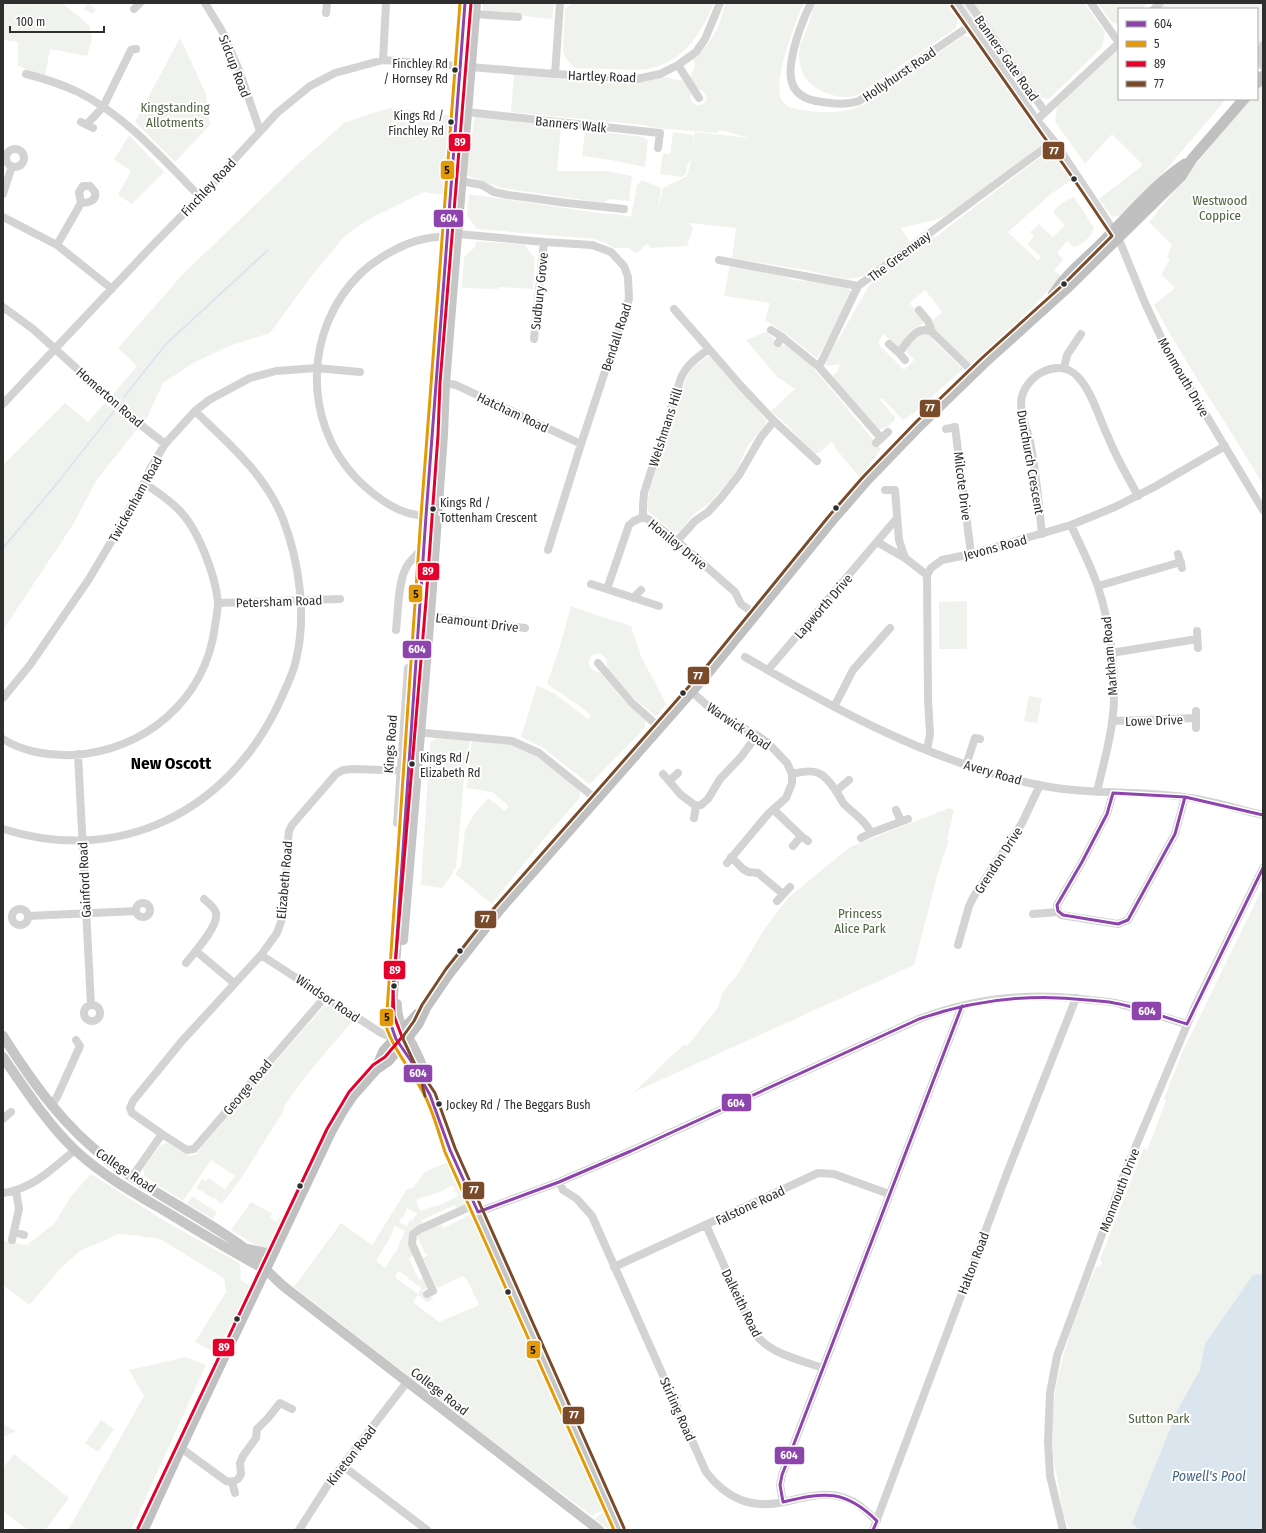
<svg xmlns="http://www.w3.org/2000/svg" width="1266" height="1533" font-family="'Fira Sans Condensed',sans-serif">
  <rect width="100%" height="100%" fill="#fff"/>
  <!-- green -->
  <path fill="#f0f3ed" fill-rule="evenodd" d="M3 3H62L89 25 92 39 87 56 50 49 45 77 18 66V42L3 40Z
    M88 3 96 10 92 14 83 9Z
    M483 3H554L552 19 483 11Z
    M572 3H714C699 38 680 67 639 70L574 68C571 64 566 59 564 55 562 52 565 16 565 9Z
    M726 3H804C795 21 775 77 780 96 781 100 784 103 787 106 809 114 844 115 865 104 881 96 894 83 910 72 927 60 945 49 963 36L974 38 1048 139 966 205 938 219 901 228 910 242 868 274 861 277 846 279 805 270 732 258 736 228 689 223 693 229 687 246 650 248 647 244 643 247 641 250 635 253 629 248H614L604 242 594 239 477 229 467 216 469 194 606 214H616L631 217 637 185 642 180 661 188 658 211 663 188 687 176 692 157 687 166 686 174 682 177 660 174 663 153 670 154 673 132 694 135 692 156 695 132 750 138 720 130 716 133 656 128 643 125 511 112 514 75C556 77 598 85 639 82 648 82 655 78 663 77 670 77 677 81 684 80L692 92 690 98 692 102 696 105C703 106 706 103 707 97L703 91 697 89 690 77 695 66 693 58C705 50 715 35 720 22 722 15 723 9 726 3Z
    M816 3H950L958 15 956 28 859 94C850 99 838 97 829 94 807 86 796 71 800 46 802 39 806 33 808 26 811 18 811 11 816 3Z
    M959 3H966L1006 61 1005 65H1002Z
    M974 3H1084L1105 32 1102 47 1049 99 1038 97Z
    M1098 3H1147L1142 9H1119V24L1112 23Z
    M1164 3H1263V39L1257 51V9H1158Z
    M180 38 206 94 210 125 175 162 135 122Z
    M1119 48V99H1226L1158 179 1122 215 1112 217 1099 199 1143 165 1112 134 1085 164 1055 121 1057 107 1069 93Z
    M1263 83V485C1228 424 1187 367 1154 305L1175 288 1161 274 1170 259 1167 257 1172 245 1149 222 1249 99H1257V90Z
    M390 108 451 115 444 195 424 192 373 217 355 228 344 237 310 278 270 333 229 346 193 363 163 383 145 422 111 396 137 366 118 348 183 274 301 161 344 123 366 115Z
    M475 115 561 127 557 171H607L632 176 629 201 609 199 604 203 501 188 466 175Z
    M585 130 644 137 648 141 645 167 617 161 582 156Z
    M129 135 164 172 132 204 118 195 131 171 114 160Z
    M1046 153H1052L1054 154 1072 180 1052 193 1008 232 1038 261 1041 257 1027 244 1034 237 1030 232 1039 224 1053 237 1065 225 1053 212C1057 205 1066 200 1074 197L1094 228C1092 236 1082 245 1074 247L1067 241 1057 253 1063 259 1054 271 1061 276 1035 305 970 365 940 337 931 322 942 312 925 290 910 302V304L925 319 924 323 909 332 902 344 897 348 884 334 879 340V345L904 370 914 360 905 349 921 332 931 336 935 342 963 369 914 413 903 420 882 398 880 400 895 417V420L887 427 879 430 832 376 838 371 840 364 826 366 827 359 870 284 934 236 936 237 956 221Z
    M477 241 525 245 530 253 535 258 533 289 499 287 498 289 462 288 464 257 474 248Z
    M730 265 785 276C790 280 802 282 808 280L848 288 851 291 852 296 817 358 789 336 765 320 770 303 724 296Z
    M766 332 774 338 775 342 780 346 787 345 805 358 881 449 860 478 836 449 832 441C827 445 821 455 813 453L787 425 771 411 795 389 777 377 746 340Z
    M710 356 714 359 762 415 766 421 765 425 747 447 735 474 712 501 693 515 681 530 678 532 672 531 649 512 647 507 650 488 688 374C692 367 702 359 710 356Z
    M65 403 88 422 105 403 137 429 96 481 74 523 3 630V465Z
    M967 601V649H939V602Z
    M571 606C591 614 611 619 631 626L641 656 666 704 659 714 655 716 627 692 607 668V659L600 653 592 655 589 660V665L592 670 601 673 623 700 646 719 644 729 591 783 589 784 542 747 521 737 537 685 555 694 588 719 591 716 584 709 547 684 560 646Z
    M1029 696 1042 698 1037 723 1024 721Z
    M439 737 470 740 465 768 456 868 453 870V873L442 888 421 885 430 746 431 741Z
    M472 741C484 742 496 742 507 744 535 750 558 773 580 791V798L542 841 492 904 455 874 461 866 465 830 473 816 488 798 505 811 509 806 492 792 467 788Z
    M949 808 954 810 947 839 949 840 939 869 914 965 634 1092 683 1045 687 1046 717 1009 723 992 738 974 763 931 788 898 850 847Z
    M1263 887V1530H1070C1062 1516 1061 1498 1058 1483 1057 1473 1053 1463 1053 1453 1047 1386 1071 1327 1096 1267H1100L1102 1262 1100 1259 1144 1148 1147 1150 1166 1101 1164 1099 1181 1055Z
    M330 1004 354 1019C342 1034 283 1100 283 1112L240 1180 222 1204 216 1200 217 1198 216 1197 214 1199 204 1193 205 1191 203 1192 196 1188 202 1179 206 1181 208 1178 225 1189 235 1176 211 1160 183 1201 145 1177 143 1169 160 1145 168 1143 189 1156 197 1154 203 1145 324 1006Z
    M450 1161 469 1203 457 1209 455 1205 422 1220 423 1223C405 1233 406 1238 414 1255L409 1258 419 1280 423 1278 427 1288 423 1291 426 1298 431 1297 434 1299 427 1302 418 1295 413 1302 439 1322 479 1305 466 1278H464L463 1276 437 1288 423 1258 428 1255 425 1253 417 1237 420 1233 440 1225V1223L443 1228 472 1214 474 1215 604 1507 603 1510 592 1516 492 1441 294 1287 341 1223 372 1245 407 1189 413 1188 425 1172ZM453 1185 455 1189 452 1191 453 1192 456 1191 458 1196 438 1206 437 1205 420 1211 416 1200 425 1196 426 1197 435 1193 436 1194ZM407 1208 417 1213 412 1221 410 1220 407 1226 399 1222 401 1217 403 1218ZM395 1226 405 1231 396 1252H395L385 1268 376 1261 386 1244H387ZM399 1271 409 1278 408 1279 414 1282V1283L420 1287 421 1289 418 1294 412 1289 408 1288 409 1287 403 1284V1283L397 1279 395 1276Z
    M91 1174 163 1220 239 1263 241 1273 240 1279 250 1286 217 1353 195 1342 226 1292 224 1278 160 1239 132 1235 119 1234 80 1251 62 1267 29 1305 3 1285V1241L27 1245 55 1223 71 1196Z
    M192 1196 217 1212 213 1219 187 1204Z
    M251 1202 272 1213 270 1218 277 1222 280 1216 282 1218 270 1244 267 1247 260 1248 231 1230Z
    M186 1357 206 1365 131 1530H68L144 1396 129 1370Z
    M101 1420 114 1429 98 1452 85 1443Z
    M3 1424 16 1431 3 1437Z
    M14 1454 69 1498 45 1530H28L3 1511V1468Z
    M604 1512 606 1513 612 1526 610 1530 594 1519Z"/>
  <!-- water -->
  <path fill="#dbe5ee" d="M1263 1274V1530H1140L1132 1523 1179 1407 1200 1370 1205 1344 1253 1275Z"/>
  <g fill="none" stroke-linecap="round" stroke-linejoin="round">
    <!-- stream -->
    <path stroke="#dbe5ee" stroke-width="2" d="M124 397 166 344 268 250
      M3 548 59 481 114 411"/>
    <!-- minor -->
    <path stroke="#d3d3d3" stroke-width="8" d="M205 3 222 31 239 70 260 131
      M811 3C805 15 800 28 796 41 788 69 783 98 822 102 834 104 847 105 859 101L971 25
      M956 3 1036 119 1054 141 1118 237 1145 303 1167 350 1263 510
      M969 3 1045 112
      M1091 3 1119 43
      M134 9 140 3
      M1154 9 1160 3
      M326 13 327 3
      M475 14 518 17
      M1263 45 1260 53 1263 66
      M383 60 386 3
      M678 65 699 98
      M26 74C42 78 63 85 78 92 125 115 164 160 200 197
      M555 74 560 3
      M467 112 660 133 658 148
      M1041 116 1119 43
      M81 122 93 128
      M87 124 103 107 131 50 136 49
      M6 158a9 9 0 1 1 18 0a9 9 0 1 1-18 0Z
      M461 181 482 185 494 192 508 195 567 203 624 209
      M3 194 12 166
      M3 217 57 245 112 289
      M458 234 544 242 592 245 611 252 624 266 628 277 629 299 581 444 548 550
      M57 245 81 203 79 192 83 186H90L95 192C97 201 88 203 81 203
      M719 260 858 286 1054 141
      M3 307 33 329 127 414 165 444
      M674 309 709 349
      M919 310 928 321 932 332 974 373
      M771 330 782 337 778 343
      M782 337 819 367 858 286
      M534 339 544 242
      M889 344 899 353
      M905 360 899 353C907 343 916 324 932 332
      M819 367 881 438
      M1064 368 1067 355 1081 334
      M445 383 456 385 581 444
      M3 404 151 247 200 197 277 113 310 86 335 73 383 60 555 74 637 79 660 74 678 65 696 52 705 39 720 3
      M774 421 817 461
      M946 429 955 427 971 554
      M876 443 888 432
      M885 490H895L899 540 905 558
      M426 516C420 515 414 515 408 513 388 507 370 492 356 478 302 421 304 328 361 273 376 259 403 243 424 239 432 237 440 237 448 236
      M643 517V505L644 493 681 378C686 365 698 357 709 349L742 387 774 421 761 437 739 475 721 498 708 512 695 521 677 541
      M1071 525C1080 545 1091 566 1098 587 1111 626 1118 682 1112 723 1109 746 1102 769 1097 792
      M1042 534C1039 503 1036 472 1030 441 1027 429 1021 416 1021 403 1022 377 1058 355 1078 377 1093 393 1099 419 1109 439 1117 459 1128 477 1138 496
      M877 542 905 558 927 575
      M1178 554 1182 568
      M591 584 659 606
      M1098 586 1181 562
      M607 589 629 525 634 521 643 517 648 519 677 541 735 592 741 604 755 614
      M633 598 641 590
      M218 603 340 599
      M429 616 525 628
      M396 630C398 614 398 584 405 570 408 561 417 555 423 548
      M1197 631 1198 648
      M1111 653 1197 639
      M745 657C836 710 935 764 1039 785 1087 795 1136 790 1184 797 1210 800 1237 809 1263 815
      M598 663 631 702 659 727
      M768 670 897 518
      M691 691 710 708 728 720 757 735 768 743 787 763 792 774V783L786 798 768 814 727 863
      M3 698 30 665 89 579 111 542 144 483 150 469 165 444 195 411 209 400 250 378 276 371 316 368 360 372
      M834 707 853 670 890 628
      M1196 711V728
      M1112 721 1196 718
      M415 732 512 741 539 753 596 799
      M3 739C23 752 50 756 73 755 145 751 206 699 215 626 216 618 218 610 218 602 215 574 198 528 178 509 168 499 156 491 144 483
      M927 750 930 734 928 699 927 575 931 568 942 560 971 554 1071 525 1115 507 1156 486 1225 446
      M78 754 91 1005
      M966 765 975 738 980 739
      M663 774 681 795 696 806 701 805 708 799 720 779 741 757 757 735
      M792 774C815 768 823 771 836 791 839 795 841 800 844 804 854 814 865 820 871 833L908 819
      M669 781 678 773
      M836 791 849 780
      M1113 793 1107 814 1082 862 1057 905 1058 912 1061 915 1118 924 1128 920 1175 834 1185 797
      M774 810 801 836
      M896 810 901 821
      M694 818 696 806
      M404 823H397L408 668H415
      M3 829C119 866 228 812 279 703 285 689 293 675 296 660 307 615 299 561 283 519 265 474 229 444 195 411
      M861 838 871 833
      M793 846 801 836 808 841
      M731 857 743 869 748 872 758 873 783 894
      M777 901 790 887
      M136 910a7 7 0 1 1 14 0a7 7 0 1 1-14 0Z
      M12 917a8 8 0 1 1 16 0a8 8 0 1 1-16 0Z
      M1033 914 1058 912
      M28 916 136 911
      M958 945 969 906 974 896 1022 823 1040 785
      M196 951 234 983
      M261 955 381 1033 396 1039
      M186 963C194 953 219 926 216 913 215 907 208 903 204 899
      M84 1013a8 8 0 1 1 16 0a8 8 0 1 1-16 0Z
      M51 1106 57 1097 80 1046 76 1040
      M3 1119 11 1112
      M162 1134 187 1150 194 1149 325 997
      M132 1177 162 1134 132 1113 130 1108 133 1101 182 1041 261 955 277 933 282 919 284 911 288 840 289 831 292 825 336 774 343 770 353 769 413 771
      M559 1182 563 1190 577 1199 592 1216 706 1472C727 1499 751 1509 784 1502 805 1497 824 1491 845 1498 858 1502 867 1512 877 1521
      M3 1193C33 1189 53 1168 75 1150
      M478 1212 559 1182 631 1151 919 1019C974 998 1032 992 1090 1000 1100 1001 1110 1001 1120 1004 1142 1009 1165 1018 1187 1024
      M706 1225 752 1328C764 1353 798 1359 823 1368
      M15 1232 24 1235
      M12 1240 19 1209 16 1191
      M614 1267 818 1173 834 1174 889 1194
      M427 1294 433 1291 412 1244 413 1234 420 1229 474 1205
      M180 1449 185 1451 226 1481 232 1482 238 1479 241 1474 240 1463 243 1456 256 1438 257 1429 268 1418 280 1403 292 1409
      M343 1466 427 1530
      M232 1482 235 1493
      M783 1502 780 1485 782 1475 962 1006
      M299 1530 329 1483 407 1382
      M873 1530 1009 1168 1076 998
      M1063 1530 1050 1476 1048 1442 1050 1393 1057 1356 1125 1172 1159 1091 1195 1006 1263 868"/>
    <!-- major -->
    <path stroke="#c6c6c6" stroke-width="10" d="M465 3 426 516 391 1025 396 1039 411 1061 430 1095 450 1150 619 1530
      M403 940 431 601 443 435 445 383 476 3
      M397 1004C396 1021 406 1032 413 1046 420 1059 426 1073 428 1087
      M3 1036C32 1082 64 1127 108 1160 151 1193 200 1215 243 1247 259 1260 271 1277 287 1289L599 1530
      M3 1057C25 1089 47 1123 75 1150 102 1175 134 1193 165 1211 196 1230 226 1248 257 1265
      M247 1249 266 1253 275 1250"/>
    <!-- highway -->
    <path stroke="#c0c0c0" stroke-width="11" d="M1257 83 1263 76
      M1053 295C1066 274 1086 259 1103 242 1129 215 1154 185 1185 164
      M376 1069 384 1051 418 1014
      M143 1530 180 1449 331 1131 341 1113 353 1095 376 1069 388 1061 401 1046 418 1024 426 1007 450 972 499 910 710 670 833 519 867 480 920 425 985 362 1067 288 1181 176 1192 159 1244 99"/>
    <defs>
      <path id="bus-1" d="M465 3 426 516 391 1025 396 1039 411 1061 430 1095 450 1150 478 1212 559 1182 631 1151 919 1019C974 1000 1029 993 1087 1000 1096 1001 1105 1001 1114 1003 1139 1007 1163 1017 1187 1024L1263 868
        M1113 793 1185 797 1175 834 1128 920 1118 924 1063 915 1058 911 1057 905 1082 862 1107 814Z
        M1185 797 1263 815
        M873 1530 877 1521C845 1489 825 1492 783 1502L780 1485 782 1475 962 1006"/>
      <path id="bus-2" d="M460 3 421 516 386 1026C394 1051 413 1072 425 1096 434 1114 439 1134 445 1152L614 1530"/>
      <path id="bus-3" d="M138 1528 327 1129 349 1092 373 1065 385 1057 402 1037 394 1016 393 990 426 601 438 435 440 383 471 3"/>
      <path id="bus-4" d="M425 1078 435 1093 455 1148 624 1528
        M425 1096 420 1075 403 1039 404 1035 414 1021 422 1005 446 969 495 907 706 667 829 516 863 477 917 421 982 358 1064 284 1112 236 1075 181 952 6"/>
    </defs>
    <!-- bus-1 casing -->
    <use href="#bus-1" stroke="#fff" stroke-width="6"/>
    <!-- bus-2 casing -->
    <use href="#bus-2" stroke="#fff" stroke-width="6"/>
    <!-- bus-3 casing -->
    <use href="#bus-3" stroke="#fff" stroke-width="6"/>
    <!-- bus-4 casing -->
    <use href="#bus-4" stroke="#fff" stroke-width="6"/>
    <!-- bus-1 -->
    <use href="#bus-1" stroke="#8e44ad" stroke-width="3"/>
    <!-- bus-2 -->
    <use href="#bus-2" stroke="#e39a05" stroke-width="3"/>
    <!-- bus-3 -->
    <use href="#bus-3" stroke="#e4002b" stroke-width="3"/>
    <!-- bus-4 -->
    <use href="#bus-4" stroke="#7a4b2a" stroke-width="3"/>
  </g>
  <!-- markers -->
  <g fill="#2e2e2e" stroke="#fff" stroke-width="1.5">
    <circle cx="455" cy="70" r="3.5"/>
    <circle cx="451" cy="122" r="3.5"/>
    <circle cx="1074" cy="179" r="3.5"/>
    <circle cx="1064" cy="284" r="3.5"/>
    <circle cx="836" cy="508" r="3.5"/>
    <circle cx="433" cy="509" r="3.5"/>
    <circle cx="683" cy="693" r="3.5"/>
    <circle cx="412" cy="764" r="3.5"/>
    <circle cx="460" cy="951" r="3.5"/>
    <circle cx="394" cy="986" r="3.5"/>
    <circle cx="439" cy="1104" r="3.5"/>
    <circle cx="300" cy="1186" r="3.5"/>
    <circle cx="508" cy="1292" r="3.5"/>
    <circle cx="237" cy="1319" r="3.5"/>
  </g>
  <g text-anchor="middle" stroke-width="4" stroke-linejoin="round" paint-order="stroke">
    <!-- bus labels -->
    <g font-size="12" fill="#2e2e2e" stroke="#fff" text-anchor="start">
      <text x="448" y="68" text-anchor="end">Finchley Rd<tspan x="448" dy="15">/ Hornsey Rd</tspan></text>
      <text x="444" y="120" text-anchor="end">Kings Rd /<tspan x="444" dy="15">Finchley Rd</tspan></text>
      <text x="440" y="507">Kings Rd /<tspan x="440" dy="15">Tottenham Crescent</tspan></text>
      <text x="420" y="762">Kings Rd /<tspan x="420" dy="15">Elizabeth Rd</tspan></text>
      <text x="446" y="1109">Jockey Rd / The Beggars Bush</text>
    </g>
    <!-- street labels -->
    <g font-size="13" fill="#2e2e2e" stroke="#fff">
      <text transform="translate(1007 58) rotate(55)" y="5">Banners Gate Road</text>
      <text transform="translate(235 66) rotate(69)" y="5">Sidcup Road</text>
      <text transform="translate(899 74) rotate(-34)" y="5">Hollyhurst Road</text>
      <text transform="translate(602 76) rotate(2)" y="5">Hartley Road</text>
      <text transform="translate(571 124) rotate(6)" y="5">Banners Walk</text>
      <text transform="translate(208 187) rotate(-47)" y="5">Finchley Road</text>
      <text transform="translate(899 256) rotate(-37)" y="5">The Greenway</text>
      <text transform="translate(539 291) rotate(-84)" y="5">Sudbury Grove</text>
      <text transform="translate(616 337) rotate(-72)" y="5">Bendall Road</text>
      <text transform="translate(1184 377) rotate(60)" y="5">Monmouth Drive</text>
      <text transform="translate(110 397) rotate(41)" y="5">Homerton Road</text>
      <text transform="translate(513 412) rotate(25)" y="5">Hatcham Road</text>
      <text transform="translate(665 427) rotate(-72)" y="5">Welshmans Hill</text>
      <text transform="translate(1031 462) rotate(80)" y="5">Dunchurch Crescent</text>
      <text transform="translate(963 486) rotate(83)" y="5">Milcote Drive</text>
      <text transform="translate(135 499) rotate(-61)" y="5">Twickenham Road</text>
      <text transform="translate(678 544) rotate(39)" y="5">Honiley Drive</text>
      <text transform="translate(995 547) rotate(-15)" y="5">Jevons Road</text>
      <text transform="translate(279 601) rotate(-2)" y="5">Petersham Road</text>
      <text transform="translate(823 606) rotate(-49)" y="5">Lapworth Drive</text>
      <text transform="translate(477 622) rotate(7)" y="5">Leamount Drive</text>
      <text transform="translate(1109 656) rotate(-95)" y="5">Markham Road</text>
      <text transform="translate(1154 720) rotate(-2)" y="5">Lowe Drive</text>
      <text transform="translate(739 726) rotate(34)" y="5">Warwick Road</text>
      <text transform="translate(390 744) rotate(-86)" y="5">Kings Road</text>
      <text transform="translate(993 772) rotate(16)" y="5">Avery Road</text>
      <text transform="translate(998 860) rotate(-57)" y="5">Grendon Drive</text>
      <text transform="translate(84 880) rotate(-93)" y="5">Gainford Road</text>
      <text transform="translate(284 880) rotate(-85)" y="5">Elizabeth Road</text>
      <text transform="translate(328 998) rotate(34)" y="5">Windsor Road</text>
      <text transform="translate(247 1087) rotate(-50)" y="5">George Road</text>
      <text transform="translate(126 1170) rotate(34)" y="5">College Road</text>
      <text transform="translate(1119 1190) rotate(-69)" y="5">Monmouth Drive</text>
      <text transform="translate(750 1205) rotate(-25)" y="5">Falstone Road</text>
      <text transform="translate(973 1263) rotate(-69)" y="5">Halton Road</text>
      <text transform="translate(742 1303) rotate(64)" y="5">Dalkeith Road</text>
      <text transform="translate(440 1391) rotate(38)" y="5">College Road</text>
      <text transform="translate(678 1409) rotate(66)" y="5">Stirling Road</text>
      <text transform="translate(351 1455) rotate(-52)" y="5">Kineton Road</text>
    </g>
    <!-- park labels -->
    <g font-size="13" fill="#4e6441" stroke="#fff">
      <text x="175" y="112">Kingstanding<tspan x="175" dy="15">Allotments</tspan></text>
      <text x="1220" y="205">Westwood<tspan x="1220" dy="15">Coppice</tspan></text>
      <text x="860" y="918">Princess<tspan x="860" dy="15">Alice Park</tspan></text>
      <text x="1159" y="1423">Sutton Park</text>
    </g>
    <!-- water labels -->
    <g font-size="14" font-style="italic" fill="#466786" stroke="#fff">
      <text x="1209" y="1481">Powell's Pool</text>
    </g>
    <!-- district labels -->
    <g font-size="17" font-weight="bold" fill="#000" stroke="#fff">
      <text x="171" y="769">New Oscott</text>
    </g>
  </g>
  <g stroke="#fff" stroke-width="1.5">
    <rect x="448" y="133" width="23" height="19" rx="4" fill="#e4002b"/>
    <rect x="1042" y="141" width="23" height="19" rx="4" fill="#7a4b2a"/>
    <rect x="440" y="160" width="15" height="20" rx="4" fill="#e39a05"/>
    <rect x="433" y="209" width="31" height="19" rx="4" fill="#8e44ad"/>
    <rect x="919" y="399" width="22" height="19" rx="4" fill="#7a4b2a"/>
    <rect x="417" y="562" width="23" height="19" rx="4" fill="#e4002b"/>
    <rect x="408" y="584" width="15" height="19" rx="4" fill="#e39a05"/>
    <rect x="402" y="640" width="30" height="19" rx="4" fill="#8e44ad"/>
    <rect x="687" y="666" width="23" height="19" rx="4" fill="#7a4b2a"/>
    <rect x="474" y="910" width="23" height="19" rx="4" fill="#7a4b2a"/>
    <rect x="383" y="960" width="23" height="20" rx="4" fill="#e4002b"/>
    <rect x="1131" y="1001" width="31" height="20" rx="4" fill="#8e44ad"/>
    <rect x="379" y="1008" width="15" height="19" rx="4" fill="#e39a05"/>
    <rect x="403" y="1064" width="30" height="19" rx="4" fill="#8e44ad"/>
    <rect x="721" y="1093" width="31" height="19" rx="4" fill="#8e44ad"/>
    <rect x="462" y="1181" width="23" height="19" rx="4" fill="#7a4b2a"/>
    <rect x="212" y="1338" width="23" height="19" rx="4" fill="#e4002b"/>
    <rect x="526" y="1340" width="15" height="19" rx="4" fill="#e39a05"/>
    <rect x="562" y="1406" width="23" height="19" rx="4" fill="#7a4b2a"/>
    <rect x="774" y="1446" width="31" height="19" rx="4" fill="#8e44ad"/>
  </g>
  <g font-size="11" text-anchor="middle" font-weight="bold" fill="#fff">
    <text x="460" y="146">89</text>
    <text x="1054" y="155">77</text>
    <text x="449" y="222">604</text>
    <text x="930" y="412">77</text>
    <text x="428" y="575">89</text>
    <text x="417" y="653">604</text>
    <text x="698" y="680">77</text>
    <text x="485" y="923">77</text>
    <text x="395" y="974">89</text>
    <text x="1147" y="1015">604</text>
    <text x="418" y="1077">604</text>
    <text x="736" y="1107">604</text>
    <text x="474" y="1194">77</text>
    <text x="224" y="1351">89</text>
    <text x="574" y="1419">77</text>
    <text x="789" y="1459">604</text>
  </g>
  <g font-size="11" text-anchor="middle" font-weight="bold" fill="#111">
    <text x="447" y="174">5</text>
    <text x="416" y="598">5</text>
    <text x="387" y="1021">5</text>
    <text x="533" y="1354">5</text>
  </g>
  <!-- border -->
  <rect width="1266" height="1533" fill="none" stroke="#2e2e2e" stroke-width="8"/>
  <!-- legend -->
  <rect x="1118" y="8" width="140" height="92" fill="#ffffff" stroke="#ababab"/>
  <rect x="1126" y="21" width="20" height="6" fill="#8e44ad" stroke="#ababab"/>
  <text x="1154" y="28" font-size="12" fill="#2e2e2e">604</text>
  <rect x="1126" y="41" width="20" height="6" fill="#e39a05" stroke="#ababab"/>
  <text x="1154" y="48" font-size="12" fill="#2e2e2e">5</text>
  <rect x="1126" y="61" width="20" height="6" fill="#e4002b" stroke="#ababab"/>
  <text x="1154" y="68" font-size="12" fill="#2e2e2e">89</text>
  <rect x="1126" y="81" width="20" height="6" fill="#7a4b2a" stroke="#ababab"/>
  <text x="1154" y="88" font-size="12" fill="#2e2e2e">77</text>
  <!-- scale -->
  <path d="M10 26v6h94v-6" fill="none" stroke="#2e2e2e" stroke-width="2"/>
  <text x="16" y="26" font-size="12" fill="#2e2e2e" stroke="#ffffff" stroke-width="3" paint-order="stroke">100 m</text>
</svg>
